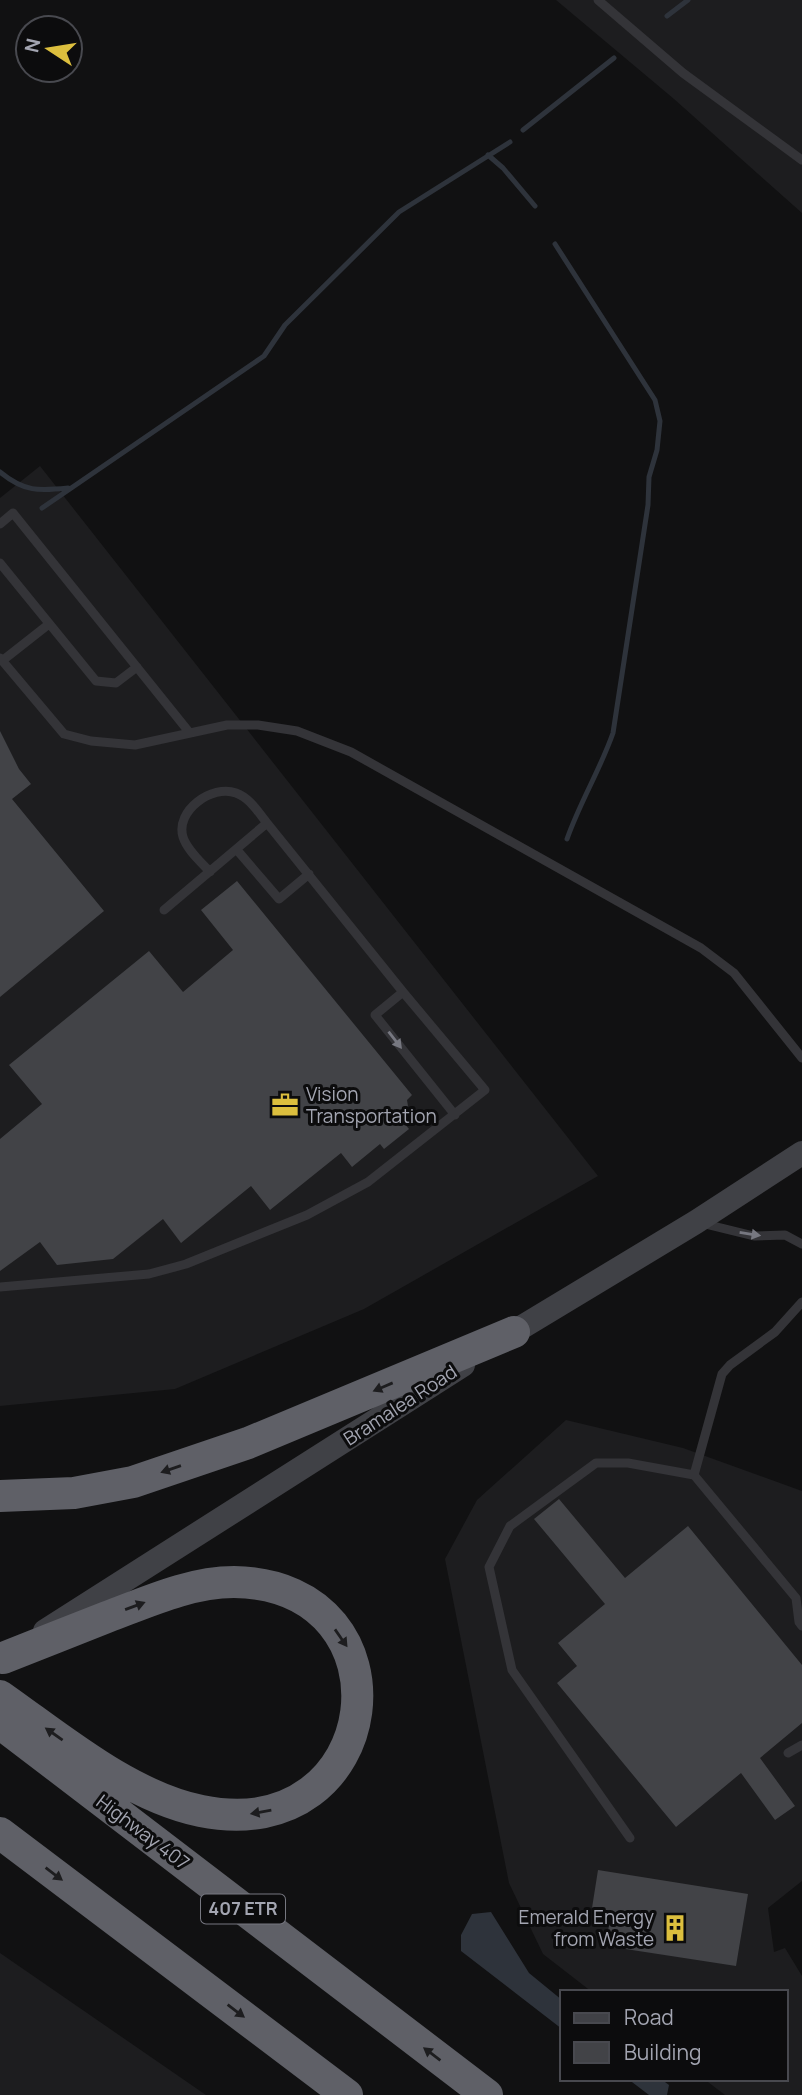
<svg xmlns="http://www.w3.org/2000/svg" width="802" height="2095" font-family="Manrope,sans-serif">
  <rect width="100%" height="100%" fill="#111112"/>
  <!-- built -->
  <path fill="#1d1d1f" d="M556 0H802V213L674 99Z
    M40 466 598 1176 364 1309 175 1389 0 1406V498Z
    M566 1420 683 1448 802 1491V1881L768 1908 774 1952 785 1948 802 1976V2095H725L704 2079H786V1992H592L543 1954 509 1883 445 1559 477 1500Z
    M0 1953 206 2095H0Z"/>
  <!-- water -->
  <path fill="#2e333b" d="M491 1912 529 1973 562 2000V2029L461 1951V1935L472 1914Z
    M628 2079H661L669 2085 667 2095H649Z"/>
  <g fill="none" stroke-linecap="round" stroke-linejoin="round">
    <!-- stream -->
    <path stroke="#2e333b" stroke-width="5" d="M667 16 688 0
      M523 130 614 58
      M488 155 503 168 535 206
      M555 244 655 400 660 421 657 450 649 477 648 505 613 733C600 770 580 802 567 839
      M0 472C24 492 39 491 68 488
      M42 508 264 356 285 325 399 212 510 142"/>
  </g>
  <!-- building -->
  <path fill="#424347" d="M0 731 19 769 31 784 12 799 104 911 0 997Z
    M237 881 412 1095 407 1100 409 1112 404 1123 409 1129 384 1149 380 1144 352 1167 341 1153 270 1210 251 1186 181 1243 163 1219 113 1259 57 1265 40 1242 0 1271V1139L42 1104 9 1065 149 951 183 992 233 950 201 910Z
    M559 1499 625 1578 688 1526 802 1665V1723L760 1758 795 1806 775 1820 741 1773 676 1827 557 1683 577 1666 558 1643 605 1604 534 1519Z
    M598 1870 748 1894 736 1966 606 1946 611 1911 592 1908Z"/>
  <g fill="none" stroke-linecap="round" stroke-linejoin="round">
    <!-- lane -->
    <path stroke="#343438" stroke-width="9" d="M598 0 683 73 802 160
      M0 524 13 513 189 732
      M0 563 96 681 116 683 137 667
      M0 658 64 734 91 741 135 745 227 725H258L297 731 351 752 701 948 734 973 802 1058
      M2 661 49 624
      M237 850 279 899 309 874
      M210 872C201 862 187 850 183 837 175 811 212 784 236 793 250 798 258 812 267 823
      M403 992 375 1015 455 1115
      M701 1223 754 1236 785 1235 802 1244
      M0 1287 149 1274 186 1264 307 1215 368 1182 485 1090 403 992 267 823 164 910
      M694 1475 722 1374 730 1365 775 1332 802 1302
      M788 1753 802 1745
      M630 1838 512 1670 489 1567 510 1526 596 1463H628L694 1475 796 1598 799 1622 802 1626"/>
    <!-- secondary -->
    <path stroke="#404146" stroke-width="24" d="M499 1341 696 1222 802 1153
      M45 1631 463 1365"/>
    <!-- highway -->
    <path stroke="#5f6067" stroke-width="32" d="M0 1496 74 1493 133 1482 248 1443 514 1332
      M0 1696C60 1738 128 1796 201 1811 387 1849 418 1585 234 1582 190 1582 147 1602 107 1617 72 1631 38 1644 3 1658
      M0 1723 487 2095
      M0 1833 347 2095"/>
  </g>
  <!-- one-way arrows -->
  <defs><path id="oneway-solid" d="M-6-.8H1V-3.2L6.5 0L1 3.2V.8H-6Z" transform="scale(1.75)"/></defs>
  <g fill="#777881">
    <use href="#oneway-solid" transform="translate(395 1040) rotate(52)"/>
    <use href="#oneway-solid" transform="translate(750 1234) rotate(9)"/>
  </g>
  <g fill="#1d1d1f">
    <use href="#oneway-solid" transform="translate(383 1387) rotate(157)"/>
    <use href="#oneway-solid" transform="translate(171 1469) rotate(161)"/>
    <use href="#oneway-solid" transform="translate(135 1606) rotate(-20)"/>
    <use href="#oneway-solid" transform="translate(341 1638) rotate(55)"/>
    <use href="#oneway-solid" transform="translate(54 1734) rotate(-145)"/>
    <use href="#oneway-solid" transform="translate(261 1812) rotate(170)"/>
    <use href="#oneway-solid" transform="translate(54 1874) rotate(37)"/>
    <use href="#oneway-solid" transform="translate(236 2011) rotate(37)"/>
    <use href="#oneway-solid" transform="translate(432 2054) rotate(-143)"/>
  </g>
  <!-- icons -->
  <defs>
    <symbol id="office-bare" viewBox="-9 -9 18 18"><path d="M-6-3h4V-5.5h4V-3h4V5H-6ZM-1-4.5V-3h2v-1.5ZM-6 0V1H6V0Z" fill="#dcbf3e" stroke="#0c0c0d" stroke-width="2.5" paint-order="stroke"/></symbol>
    <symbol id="building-bare" viewBox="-9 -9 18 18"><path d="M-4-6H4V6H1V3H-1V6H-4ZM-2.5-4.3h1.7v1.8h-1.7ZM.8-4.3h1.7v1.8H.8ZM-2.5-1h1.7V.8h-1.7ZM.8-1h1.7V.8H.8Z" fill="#dcbf3e" stroke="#0c0c0d" stroke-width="2.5" paint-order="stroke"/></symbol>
  </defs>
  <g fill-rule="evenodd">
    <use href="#office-bare" x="266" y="1086" width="38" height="38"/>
    <use href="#building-bare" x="656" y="1909" width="38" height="38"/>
  </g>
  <g text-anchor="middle" stroke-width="6" stroke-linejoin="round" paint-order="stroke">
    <!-- shield labels -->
    <rect fill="#0c0c0d" stroke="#767780" stroke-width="2" x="201" y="1894.5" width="84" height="29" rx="5"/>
    <g font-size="18" font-weight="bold" fill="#a3a5b1">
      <text x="243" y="1915">407 ETR</text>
    </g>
    <!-- poi labels -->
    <g font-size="19" fill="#a3a5b1" stroke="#0c0c0d" text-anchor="start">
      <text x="306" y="1101">Vision<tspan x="306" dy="22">Transportation</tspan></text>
      <text x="654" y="1924" text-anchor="end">Emerald Energy<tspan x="654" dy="22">from Waste</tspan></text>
    </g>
    <!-- street labels -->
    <g font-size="19" fill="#a3a5b1" stroke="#0c0c0d">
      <text transform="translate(400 1405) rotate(-33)" y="7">Bramalea Road</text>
      <text transform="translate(143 1832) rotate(37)" y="7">Highway 407</text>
    </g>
  </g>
  <!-- legend -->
  <rect x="560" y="1990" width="228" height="91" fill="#0c0c0d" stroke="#48494f" stroke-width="2"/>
  <rect x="574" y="2013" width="35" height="10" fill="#404146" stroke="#48494f" stroke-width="2"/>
  <text x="624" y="2025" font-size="21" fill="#a3a5b1">Road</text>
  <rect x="574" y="2042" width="35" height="21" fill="#424347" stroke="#48494f" stroke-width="2"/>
  <text x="624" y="2060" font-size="21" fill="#a3a5b1">Building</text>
  <!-- north arrow -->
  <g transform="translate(49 49) rotate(282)"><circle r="33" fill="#0c0c0d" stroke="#48494f" stroke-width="2"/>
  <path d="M0-5L12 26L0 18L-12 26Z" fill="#dcbf3e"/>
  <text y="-10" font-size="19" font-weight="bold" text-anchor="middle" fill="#a3a5b1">N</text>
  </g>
</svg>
